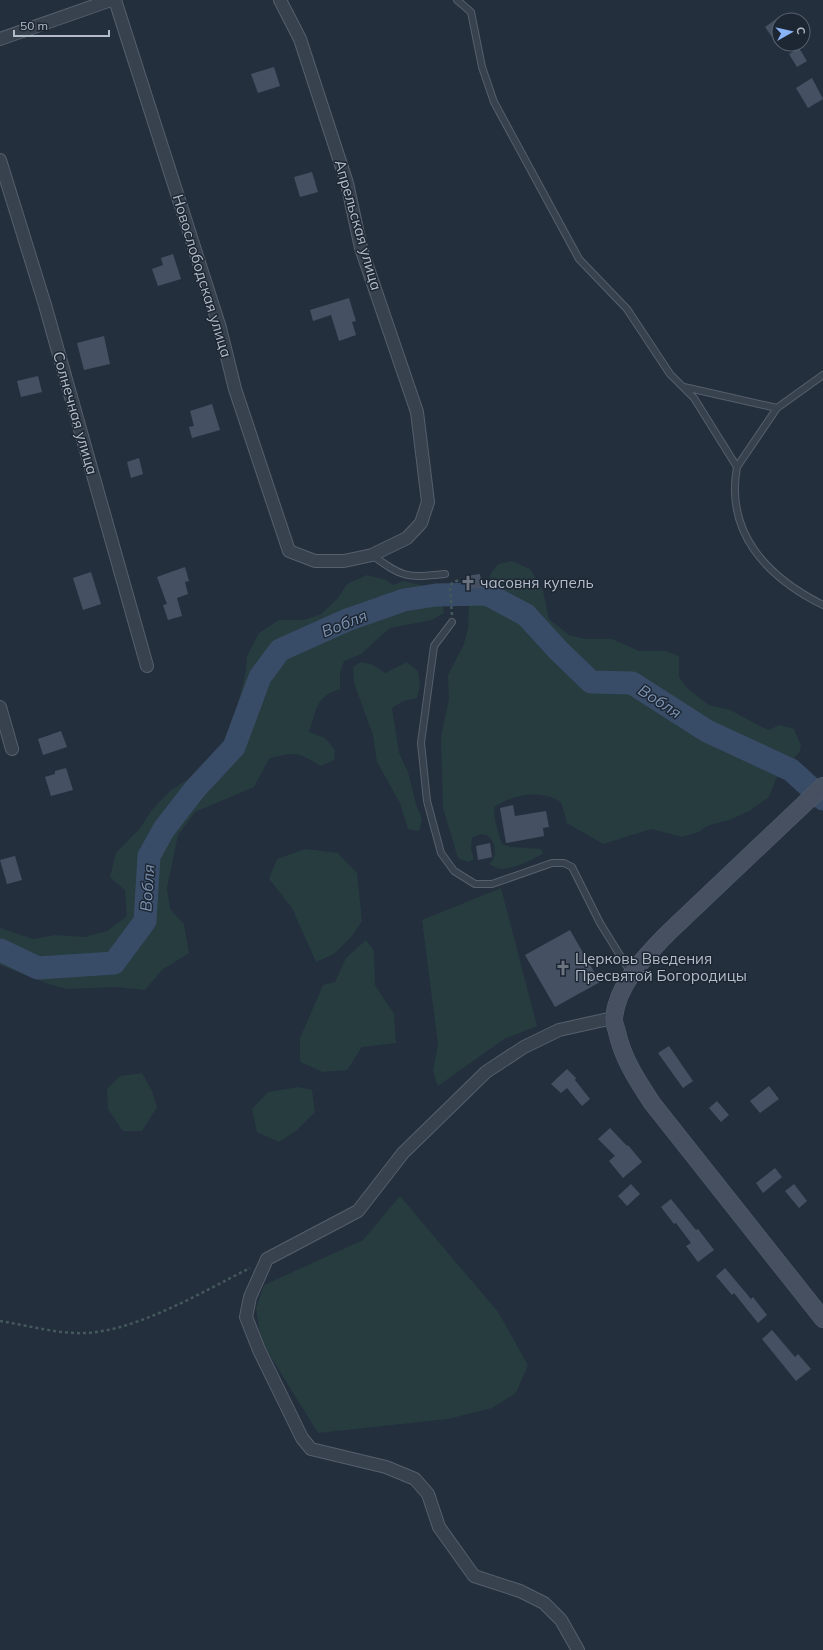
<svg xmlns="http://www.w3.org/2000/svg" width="823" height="1650" font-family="Mulish,sans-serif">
  <rect width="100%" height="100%" fill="#242f3e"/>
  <!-- green -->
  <path fill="#263c3f" d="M512 561 530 569 543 591 549 619 569 635 585 639H612L639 651H665L679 656V677L688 689 709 705 730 710 768 730 780 725 794 729 801 746 799 753 776 779 769 797 751 810 732 819 707 826 699 832 682 837 651 829 603 844 567 823 561 802C540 789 514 794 494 807 494 820 498 832 502 844L511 847 541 849 543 853C536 859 510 870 501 869 497 869 493 866 489 864 502 853 492 824 472 838L471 849 474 859 468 862 458 858 443 808 441 737 449 699 448 675 464 644 468 628 469 605 481 600 491 589 490 575 498 564Z
    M367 575 386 580 393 585 404 581 424 586 436 585 440 588 444 613 432 620 390 628 361 654 344 661 340 673V689C314 698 318 708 309 732L325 738 335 750 334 760 321 766C298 752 294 751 269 759L254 787 195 812 178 835 167 888 170 909 184 924 189 953 162 970 145 990 116 987 67 989 49 984 0 965V928L33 939 56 935 84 937 107 931 127 916 125 890 110 877 116 853 141 827 151 811 170 791 201 771 217 752 232 729 246 671 247 656 259 633 279 620H304L321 614 338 598 347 584Z
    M361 662 373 665 385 673 407 662 418 671 420 686 417 698 403 701 392 708 399 753 408 772 416 804 422 819 419 831 408 829 400 803 377 762 373 735 354 683 353 667Z
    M305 849 338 853 357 873 362 921 352 936 334 954 316 962 292 908 269 879 277 859Z
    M501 888 537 1026 504 1039 438 1086 433 1071 438 1044 422 920Z
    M366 940 374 951 375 985 394 1014 396 1043 362 1047 347 1070 323 1072 300 1062V1038L323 985 335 982 346 958Z
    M142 1073 152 1091 157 1107 142 1131H123L108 1109 107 1089 120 1076Z
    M299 1087 312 1090 315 1112 296 1131 279 1142 257 1132 252 1109 268 1092Z
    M400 1196 498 1312 528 1365 516 1393 492 1408 448 1419 318 1433 261 1341 256 1308 264 1285 363 1240Z"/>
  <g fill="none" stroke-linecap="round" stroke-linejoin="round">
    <!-- river -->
    <path stroke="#394c67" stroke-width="23" d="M0 950 38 968 114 963 145 921 149 856 164 829 195 789 234 747 260 677 280 650 347 620 404 600 436 595 487 594 526 615 558 650 591 682 632 683 707 731 791 770 823 799"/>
  </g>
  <!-- building -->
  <path fill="#455162" d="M779 17V32L772 37 765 27Z
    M799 48 807 61 797 67 789 54Z
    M274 67 280 86 258 93 251 74Z
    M812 78 823 99 808 108 796 88Z
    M312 172 318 192 300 197 294 177Z
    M173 254 181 279 158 286 152 269 163 265 161 258Z
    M349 298 356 321 352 322 356 335 339 341 331 315 313 321 310 310Z
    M104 336 110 364 84 370 77 343Z
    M38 376 42 392 21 397 17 381Z
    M212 404 220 430 192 438 189 427 194 426 190 411Z
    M139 458 143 474 131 478 127 462Z
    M185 567 189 581 185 582 188 594 177 598 182 616 168 620 163 605 167 604 157 577Z
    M91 572 101 604 83 610 73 578Z
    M480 574 482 588 466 589 465 576Z
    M61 731 67 747 43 755 38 739Z
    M66 768 73 790 51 796 45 777 55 774V771Z
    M513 805 515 816 546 811 549 827 543 828 544 836 506 843 500 808Z
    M490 843 492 857 478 860 476 846Z
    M15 856 22 880 7 884 0 860Z
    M570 930 600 982 555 1007 525 955Z
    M669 1046 693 1081 683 1088 658 1053Z
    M567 1069 576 1078 575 1080 590 1099 582 1106 567 1088 561 1093 551 1084Z
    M769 1086 779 1099 760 1113 750 1101Z
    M717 1101 729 1115 721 1122 709 1108Z
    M610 1128 627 1146 628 1145 642 1162 623 1178 609 1161 615 1156 598 1139Z
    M775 1168 782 1177 763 1193 756 1183Z
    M631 1184 640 1194 627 1206 618 1196Z
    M794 1184 807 1201 799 1208 785 1191Z
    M671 1199 696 1230 698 1229 714 1250 698 1262 686 1246 691 1243 676 1223 674 1224 661 1207Z
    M725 1268 751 1299 753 1297 767 1315 758 1323 734 1293 732 1295 716 1276Z
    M772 1330 795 1357 798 1354 811 1369 796 1381 762 1339Z"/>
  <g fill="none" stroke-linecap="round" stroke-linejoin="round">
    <defs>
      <path id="lane" d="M457 0 471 12 482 67 494 102 579 259 627 309 670 374 694 398 737 467C725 533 767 577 823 605
        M684 387 777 408 823 375
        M737 467 777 408
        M372 555C403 578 407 578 445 574
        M452 622 434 646 421 743 427 801 441 853 454 871 475 884H492L552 863H564L572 867 600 923 631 973"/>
      <path id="street" d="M115 0 220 328 235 389 289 551 315 561H344L372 555 407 538 421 523 428 502 417 412 361 248 347 183 300 39 280 0
        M0 39 111 0
        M0 160 45 305 147 666
        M0 707 12 749
        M578 1650 561 1620 544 1603 520 1591 474 1576 439 1527 428 1494 415 1479 386 1467 311 1449 302 1438 259 1350 246 1317 250 1297 267 1259 358 1211 403 1153 486 1072 524 1047 559 1030 613 1018"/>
      <path id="secondary" d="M823 786 668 933C645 957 618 983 614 1017 613 1022 616 1027 617 1032 623 1059 637 1080 652 1103L823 1319"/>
    </defs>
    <!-- lane casing -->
    <use href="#lane" stroke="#565f6c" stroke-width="8"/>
    <!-- street casing -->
    <use href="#street" stroke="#565f6c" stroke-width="14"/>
    <!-- secondary casing -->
    <use href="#secondary" stroke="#565f6c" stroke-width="18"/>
    <!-- path -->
    <path stroke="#44595c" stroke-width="2.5" stroke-dasharray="3 3" stroke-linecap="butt" d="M452 615 450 588 452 583 459 580
      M0 1321C25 1325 50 1332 75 1333 129 1336 202 1292 250 1268"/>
    <!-- lane -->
    <use href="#lane" stroke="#38414e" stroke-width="6"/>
    <!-- street -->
    <use href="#street" stroke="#38414e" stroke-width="12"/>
    <!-- secondary -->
    <use href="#secondary" stroke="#465061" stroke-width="17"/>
  </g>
  <!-- icons -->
  <defs>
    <symbol id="church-bare" viewBox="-9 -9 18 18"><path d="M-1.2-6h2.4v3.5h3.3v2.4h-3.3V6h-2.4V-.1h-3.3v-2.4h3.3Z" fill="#6b7280" stroke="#1d2633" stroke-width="2.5" paint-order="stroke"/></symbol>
  </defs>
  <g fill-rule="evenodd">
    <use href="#church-bare" x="457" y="572" width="22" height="22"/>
    <use href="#church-bare" x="552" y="957" width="22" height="22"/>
  </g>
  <g text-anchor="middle" stroke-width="3" stroke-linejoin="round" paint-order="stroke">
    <!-- street labels -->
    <g font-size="15" fill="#b4bcc9" stroke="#1d2633">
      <text transform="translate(358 225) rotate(74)" y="5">Апрельская улица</text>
      <text transform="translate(202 276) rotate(73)" y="5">Новослободская улица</text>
      <text transform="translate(75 413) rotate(74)" y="5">Солнечная улица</text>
    </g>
    <!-- poi labels -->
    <g font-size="15" fill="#b4bcc9" stroke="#1d2633" text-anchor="start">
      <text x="480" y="588">часовня купель</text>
      <text x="575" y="964">Церковь Введения<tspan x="575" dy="17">Пресвятой Богородицы</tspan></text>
    </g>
    <!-- water labels -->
    <g font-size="16" font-style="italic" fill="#7c92b1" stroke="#1d2633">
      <text transform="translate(344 623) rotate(-22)" y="6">Вобля</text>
      <text transform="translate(660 701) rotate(33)" y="6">Вобля</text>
      <text transform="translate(147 888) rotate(-86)" y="6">Вобля</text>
    </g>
  </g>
  <!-- north arrow -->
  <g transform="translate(791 32) rotate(82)"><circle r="19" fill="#1d2633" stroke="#59626f"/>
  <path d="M0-3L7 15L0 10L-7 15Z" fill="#8ab4f8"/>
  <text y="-6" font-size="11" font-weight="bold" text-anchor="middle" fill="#b4bcc9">С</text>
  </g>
  <!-- scale -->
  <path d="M14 30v6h95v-6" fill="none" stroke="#b4bcc9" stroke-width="2"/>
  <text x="20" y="30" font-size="12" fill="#b4bcc9" stroke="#1d2633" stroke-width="3" paint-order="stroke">50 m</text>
</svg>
